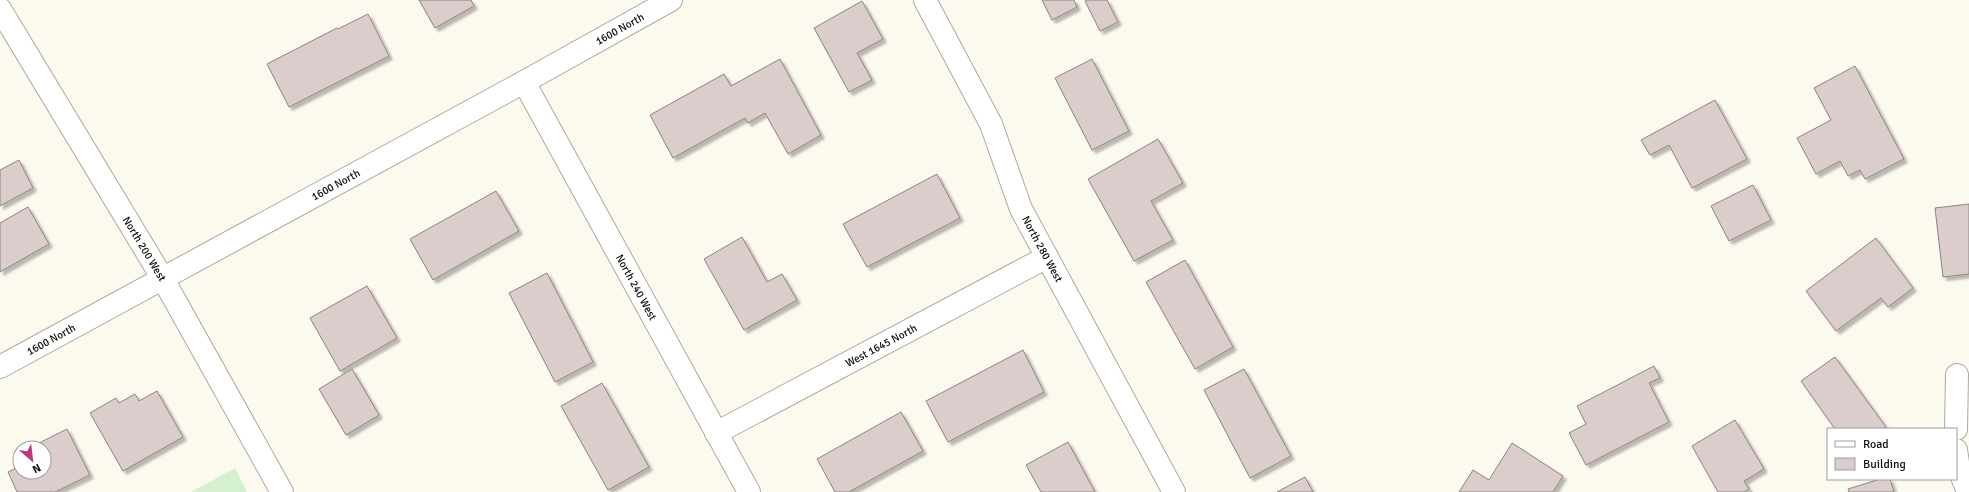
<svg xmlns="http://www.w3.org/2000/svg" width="1969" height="492" font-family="Signika,sans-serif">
  <defs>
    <filter id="shadow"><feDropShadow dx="3.5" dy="3.5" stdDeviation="1" flood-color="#0004"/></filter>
  </defs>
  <rect width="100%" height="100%" fill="#fcf9ee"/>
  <!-- grass -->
  <path fill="#d5efd1" d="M235 468 247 492H191Z"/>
  <!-- building -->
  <path fill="#dbcdcb" stroke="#8f8281" filter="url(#shadow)" d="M419 0H471L474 6 435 28Z
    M1042 0H1074L1077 7 1052 20Z
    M1087 0H1107L1118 22 1100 31 1085 1Z
    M862 1 883 39 857 53 872 80 849 92 814 28Z
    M368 14 389 56 289 107 267 64 337 28 338 29Z
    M780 59 821 135 788 154 765 113 748 123 745 118 673 158 650 115 724 74 731 86Z
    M1092 59 1129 131 1092 150 1055 78Z
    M1855 66 1904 159 1865 179 1860 170 1848 176 1840 161 1816 174 1797 138 1831 120 1814 88Z
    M1715 100 1747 159 1692 188 1669 145 1650 155 1641 140Z
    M1158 139 1183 183 1151 201 1173 240 1134 261 1088 179Z
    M19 160 33 188 0 206V170Z
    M937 174 960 218 867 267 843 224Z
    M1753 185 1771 220 1729 241 1711 206Z
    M496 191 519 231 433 280 410 239Z
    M1969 204V274L1943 277 1935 208Z
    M28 207 49 244 0 272V223Z
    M742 237 767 282 782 274 797 300 744 330 704 259Z
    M1876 238 1913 288 1888 307 1881 298 1836 331 1806 291Z
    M1185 260 1233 347 1195 369 1146 282Z
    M547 273 593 362 555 382 509 293Z
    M367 286 397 338 340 371 310 318Z
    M1023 350 1044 392 948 442 926 401Z
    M1835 357 1886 427 1882 429H1835L1801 381Z
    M1654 366 1660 378 1649 383 1669 422 1586 465 1569 433 1586 424 1577 406Z
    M352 369 379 415 346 435 319 389Z
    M1244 369 1291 456 1250 478 1204 390Z
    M602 383 649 467 608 490 561 406Z
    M157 391 183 437 123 471 90 413 116 398 119 403 135 394 139 401Z
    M901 412 923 451 849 492H835L817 459Z
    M1735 420 1764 469 1744 481 1749 489 1744 492H1718L1692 446Z
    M67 429 90 475 55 492H17L8 472 20 466V472H44V448H41L39 443Z
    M1068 442 1095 492H1041L1026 465Z
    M1512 443 1563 476 1553 492H1459L1473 470 1489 480Z
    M1305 477 1313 492H1277Z
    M1880 479H1890L1894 492H1849L1848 489Z"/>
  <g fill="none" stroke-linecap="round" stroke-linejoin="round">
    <defs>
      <g id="minor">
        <path id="s1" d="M925 0 991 124 1021 209 1174 492"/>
        <path id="s2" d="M0 9 163 279 282 492"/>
        <path id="s3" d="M524 82 749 492"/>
        <path d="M1956 429 1957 375"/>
        <path id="s4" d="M716 433 1047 257"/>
        <path d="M1956 450 1959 469 1968 492"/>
      </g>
      <g id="secondary">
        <path id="s5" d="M0 367 524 82 671 0"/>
      </g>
    </defs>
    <!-- minor casing -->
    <use href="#minor" stroke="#acaa9f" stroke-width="24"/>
    <!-- secondary casing -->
    <use href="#secondary" stroke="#acaa9f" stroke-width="24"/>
    <!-- minor -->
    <use href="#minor" stroke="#fff" stroke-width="22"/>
    <!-- secondary -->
    <use href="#secondary" stroke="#fff" stroke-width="22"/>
  </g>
  <g text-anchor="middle" stroke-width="3" stroke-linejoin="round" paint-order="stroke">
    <!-- street labels -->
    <g font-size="11" fill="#0d0c09" stroke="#fff">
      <text dy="4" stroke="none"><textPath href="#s5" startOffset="706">1600 North</textPath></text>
      <text dy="4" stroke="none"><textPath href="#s5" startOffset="382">1600 North</textPath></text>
      <text dy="4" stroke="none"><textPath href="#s2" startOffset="280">North 200 West</textPath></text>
      <text dy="4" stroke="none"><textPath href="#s1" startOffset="276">North 280 West</textPath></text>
      <text dy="4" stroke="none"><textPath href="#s3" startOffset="234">North 240 West</textPath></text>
      <text dy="4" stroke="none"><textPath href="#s5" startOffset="58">1600 North</textPath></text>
      <text dy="4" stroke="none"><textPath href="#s4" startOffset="187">West 1645 North</textPath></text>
    </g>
  </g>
  <!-- legend -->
  <rect x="1827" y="428" width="130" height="52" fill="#ffffff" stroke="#9e9e9d"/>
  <rect x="1835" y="441" width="20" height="6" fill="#ffffff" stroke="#9e9e9d"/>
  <text x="1863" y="448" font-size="12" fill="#0d0c09">Road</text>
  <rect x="1835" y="458" width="20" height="12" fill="#dbcdcb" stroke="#9e9e9d"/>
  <text x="1863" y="468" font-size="12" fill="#0d0c09">Building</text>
  <!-- north arrow -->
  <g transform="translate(32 460) rotate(152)"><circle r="19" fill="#ffffff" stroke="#9e9e9d"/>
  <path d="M0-3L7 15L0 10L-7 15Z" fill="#bb3981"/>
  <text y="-6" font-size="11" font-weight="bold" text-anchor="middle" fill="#0d0c09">N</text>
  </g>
</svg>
